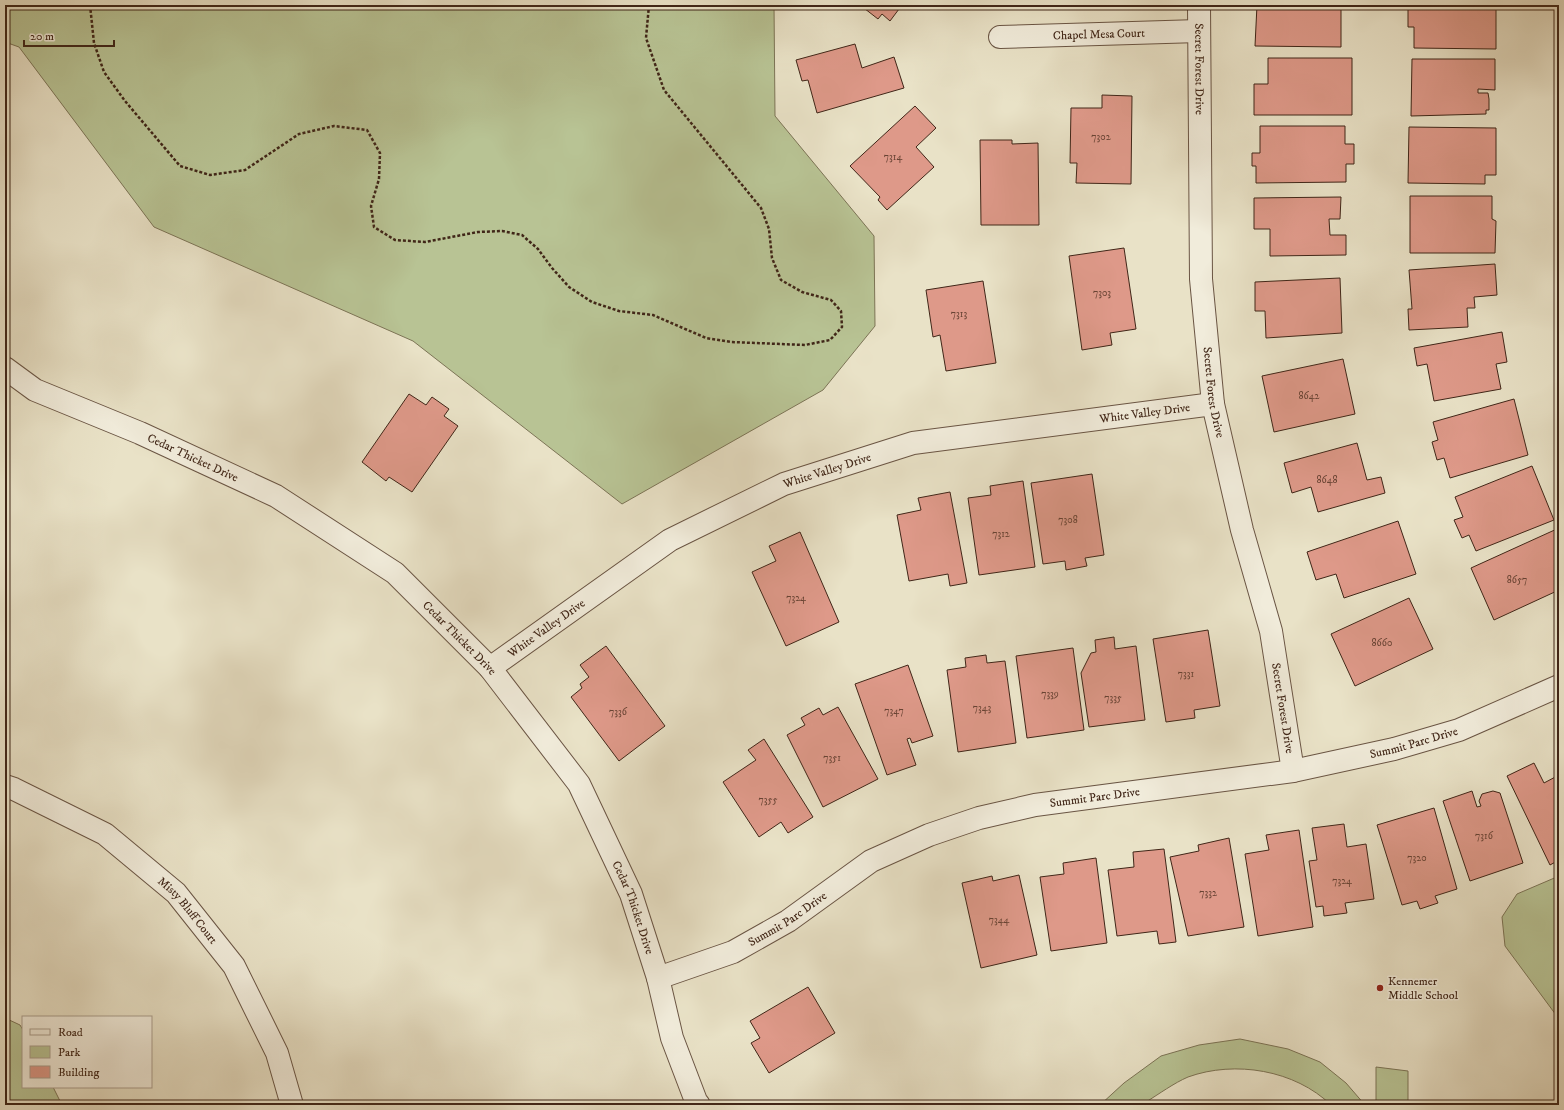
<svg xmlns="http://www.w3.org/2000/svg" width="1564" height="1110" font-family="'IM FELL DW Pica',serif">
  <rect width="100%" height="100%" fill="#e9e2c7"/>
  <filter id="stains"><feTurbulence type="fractalNoise" baseFrequency=".005" numOctaves="4"/><feColorMatrix values="0 0 0 0 .2 0 0 0 0 .09 0 0 0 0 .02 0 0 0 .5 -.17"/></filter>
  <radialGradient id="worn" r=".72"><stop offset=".6" stop-color="#630" stop-opacity="0"/><stop offset="1" stop-color="#630" stop-opacity=".3"/></radialGradient>
  <!-- green -->
  <path fill="#b8c394" stroke="#7c7456" d="M5 5H774L775 116 874 236 875 326 823 390 622 504 413 341 154 227 19 47 5 42Z
    M1559 876V1019L1505 946 1502 917 1517 894Z
    M5 1018 20 1025 23 1030V1087H53L62 1105H5Z
    M1240 1039 1288 1049 1320 1062 1346 1083 1365 1105H1331C1295 1070 1235 1060 1188 1077 1174 1083 1159 1094 1146 1102L1143 1105H1100L1124 1083 1161 1056 1199 1045Z
    M1376 1067 1408 1071V1105H1376Z"/>
  <!-- building -->
  <path fill="#de9989" stroke="#402618" d="M860 5H902L890 21 882 14 878 19Z
    M1257 5H1341V47L1255 46Z
    M1416 5H1496V49L1414 48V27H1408V7L1416 8Z
    M855 44 862 68 894 57 904 88 817 113 808 80 802 81 796 60Z
    M1268 58H1352V115H1254V84H1268Z
    M1412 59H1495V90L1478 89V93H1488L1489 99V110H1486V114L1411 116Z
    M1102 95 1132 96 1131 184 1076 183 1077 163H1070L1071 108H1102Z
    M915 106 936 128 916 147 934 167 887 210 878 200 880 197 850 166Z
    M1260 126H1345V144H1354V164H1346V182L1256 183V166H1252V153H1260Z
    M1409 127 1496 128V175H1485V184L1408 183Z
    M980 140H1012V144L1038 143 1039 225H981Z
    M1410 196H1492V219L1496 221 1495 253H1410Z
    M1341 197 1340 219H1329L1330 235H1346V255L1270 256V229H1254V198Z
    M1124 248 1136 329 1110 333 1112 345 1082 350 1069 256Z
    M1495 264 1497 295 1474 297 1475 308H1467L1468 327 1409 330 1408 309H1412L1409 270Z
    M1340 278 1342 333 1266 338 1265 311H1255V282Z
    M983 281 996 363 946 371 940 335 933 337 926 290Z
    M1502 332 1507 362 1496 364 1501 389 1434 401 1427 364 1417 366 1414 348Z
    M1343 359 1355 414 1274 432 1262 376Z
    M409 394 426 405 432 397 449 409 444 416 458 426 412 492 389 477 386 481 362 462Z
    M1514 399 1528 455 1450 478 1444 458 1437 460 1432 442 1438 440 1433 422Z
    M1357 443 1367 480 1381 477 1385 493 1318 512 1311 487 1292 493 1284 463Z
    M1532 466 1554 520 1476 551 1469 535 1462 538 1454 520 1463 517 1455 497Z
    M1092 474 1104 555 1085 558 1087 566 1066 570 1065 561 1043 564 1031 483Z
    M1023 481 1035 567 979 575 968 498 991 495 990 486Z
    M950 492 967 583 950 586 948 574 909 581 897 515 921 510 918 498Z
    M1398 521 1416 574 1344 598 1336 574 1316 580 1307 552Z
    M1559 528V590L1494 620 1471 568Z
    M800 532 839 622 786 646 752 572 776 561 769 546Z
    M1409 598 1433 649 1355 686 1331 634Z
    M1208 630 1220 706 1194 710 1195 718 1166 722 1153 639Z
    M1114 637 1115 649 1136 646 1145 720 1089 727 1081 673 1091 653 1096 652 1095 640Z
    M606 646 665 726 619 761 571 697 582 688 580 684 589 677 580 665Z
    M1073 648 1084 730 1027 738 1016 656Z
    M986 655 987 663 1005 661 1016 743 958 752 947 670 966 667 965 658Z
    M908 665 933 736 912 743 910 738 907 739 916 765 887 775 855 684Z
    M838 707 878 779 823 807 787 735 805 725 801 718 819 708 823 715Z
    M764 739 813 817 788 833 781 822 759 837 723 782 756 760 748 750Z
    M1534 763 1544 783 1559 775V860L1550 865 1507 776Z
    M1472 791 1477 807 1481 806 1479 801 1482 794 1493 791 1500 793 1523 863 1470 881 1443 801Z
    M1434 808 1457 889 1435 896 1438 903 1420 909 1417 901 1402 905 1377 825Z
    M1344 824 1347 847 1366 844 1374 899 1345 903 1347 913 1324 916 1323 906 1316 907 1309 861 1317 860 1312 828Z
    M1299 830 1313 927 1258 936 1245 854 1269 850 1266 835Z
    M1229 838 1244 927 1188 936 1170 857 1199 851 1198 845Z
    M1164 849 1176 942 1159 944 1157 931 1117 936 1108 870 1134 867 1133 852Z
    M1096 858 1107 943 1051 951 1040 877 1064 874 1063 863Z
    M1019 875 1037 955 981 968 962 883 992 876 993 881Z
    M808 987 835 1033 769 1073 751 1043 760 1038 750 1021Z"/>
  <g fill="none" stroke-linecap="round" stroke-linejoin="round">
    <defs>
      <g id="minor">
        <path id="s1" d="M1199 5 1201 279 1213 404 1242 530 1271 631 1293 771"/>
        <path id="s2" d="M1000 37 1199 31"/>
        <path id="s3" d="M5 368 35 390 140 433 276 496 395 573 490 668 579 784 631 894 658 978 672 1038 696 1101 699 1105"/>
        <path id="s4" d="M490 668 670 540 784 484 913 443 1213 404"/>
        <path id="s5" d="M5 786 14 789 105 834 176 893 234 966 277 1053 292 1105"/>
        <path id="s6" d="M658 978 733 952 788 921 871 861 929 835 979 818 1035 805 1293 771 1394 749 1459 730 1559 686"/>
      </g>
    </defs>
    <!-- minor casing -->
    <use href="#minor" stroke="#6a5544" stroke-width="24"/>
    <!-- path -->
    <path stroke="#402618" stroke-width="2.5" stroke-dasharray="3 2" stroke-linecap="butt" d="M90 5 94 43 104 72 125 101 180 166 210 175 245 170 299 134 334 126 367 130 380 153 379 179 371 206 374 227 395 240 425 242 478 232 502 231 522 235 538 249 552 268 569 287 592 302 619 311 653 315 706 338 731 342 805 345 830 340 842 327 841 311 831 300 802 292 781 280 772 258 769 229 761 208 664 90 646 38 649 5"/>
    <!-- minor -->
    <use href="#minor" stroke="#f1ecdb" stroke-width="22"/>
  </g>
  <!-- markers -->
  <circle fill="#8f2418" stroke="#f1ecdb" stroke-width="1.5" cx="1380" cy="988" r="4"/>
  <g text-anchor="middle" stroke-width="3" stroke-linejoin="round" paint-order="stroke">
    <!-- number labels -->
    <g font-size="10" fill="#684334">
      <text x="1101" y="140">7302</text>
      <text x="893" y="160">7314</text>
      <text x="1102" y="296">7303</text>
      <text x="959" y="317">7313</text>
      <text x="1309" y="399">8642</text>
      <text x="1327" y="483">8648</text>
      <text x="1068" y="523">7308</text>
      <text x="1001" y="537">7312</text>
      <text x="1517" y="583">8657</text>
      <text x="796" y="601">7324</text>
      <text x="1382" y="646">8660</text>
      <text x="1186" y="677">7331</text>
      <text x="1050" y="697">7339</text>
      <text x="1113" y="701">7335</text>
      <text x="982" y="711">7343</text>
      <text x="894" y="714">7347</text>
      <text x="618" y="715">7336</text>
      <text x="832" y="761">7351</text>
      <text x="768" y="803">7355</text>
      <text x="1484" y="839">7316</text>
      <text x="1417" y="861">7320</text>
      <text x="1342" y="884">7324</text>
      <text x="1208" y="896">7332</text>
      <text x="999" y="923">7344</text>
    </g>
    <!-- street labels -->
    <g font-size="12" fill="#402618" stroke="#f1ecdb">
      <text dy="4" stroke="none"><textPath href="#s2" startOffset="99">Chapel Mesa Court</textPath></text>
      <text dy="4" stroke="none"><textPath href="#s1" startOffset="64">Secret Forest Drive</textPath></text>
      <text dy="4" stroke="none"><textPath href="#s1" startOffset="388">Secret Forest Drive</textPath></text>
      <text dy="4" stroke="none"><textPath href="#s4" startOffset="717">White Valley Drive</textPath></text>
      <text dy="4" stroke="none"><textPath href="#s3" startOffset="209">Cedar Thicket Drive</textPath></text>
      <text dy="4" stroke="none"><textPath href="#s4" startOffset="393">White Valley Drive</textPath></text>
      <text dy="4" stroke="none"><textPath href="#s4" startOffset="69">White Valley Drive</textPath></text>
      <text dy="4" stroke="none"><textPath href="#s3" startOffset="534">Cedar Thicket Drive</textPath></text>
      <text dy="4" stroke="none"><textPath href="#s1" startOffset="712">Secret Forest Drive</textPath></text>
      <text dy="4" stroke="none"><textPath href="#s6" startOffset="803">Summit Parc Drive</textPath></text>
      <text dy="4" stroke="none"><textPath href="#s6" startOffset="479">Summit Parc Drive</textPath></text>
      <text dy="4" stroke="none"><textPath href="#s3" startOffset="858">Cedar Thicket Drive</textPath></text>
      <text dy="4" stroke="none"><textPath href="#s5" startOffset="224">Misty Bluff Court</textPath></text>
      <text dy="4" stroke="none"><textPath href="#s6" startOffset="143">Summit Parc Drive</textPath></text>
    </g>
    <!-- poi labels -->
    <g font-size="12" fill="#402618" stroke="#f1ecdb" text-anchor="start">
      <text x="1388" y="985">Kennemer<tspan x="1388" dy="14">Middle School</tspan></text>
    </g>
  </g>
  <!-- margin -->
  <rect width="1564" height="1110" fill="none" stroke="#e9e2c7" stroke-width="20"/>
  <rect x="6" y="6" width="1552" height="1098" fill="none" stroke="#402618" stroke-width="2"/>
  <rect x="10" y="10" width="1544" height="1090" fill="none" stroke="#402618"/>
  <!-- legend -->
  <rect x="22" y="1016" width="130" height="72" fill="#f1ecdb" stroke="#aa9d8d"/>
  <rect x="30" y="1029" width="20" height="6" fill="#f1ecdb" stroke="#aa9d8d"/>
  <text x="58" y="1036" font-size="12" fill="#402618">Road</text>
  <rect x="30" y="1046" width="20" height="12" fill="#b8c394" stroke="#aa9d8d"/>
  <text x="58" y="1056" font-size="12" fill="#402618">Park</text>
  <rect x="30" y="1066" width="20" height="12" fill="#de9989" stroke="#aa9d8d"/>
  <text x="58" y="1076" font-size="12" fill="#402618">Building</text>
  <!-- scale -->
  <path d="M24 40v6h90v-6" fill="none" stroke="#402618" stroke-width="2"/>
  <text x="30" y="40" font-size="12" fill="#402618" stroke="#f1ecdb" stroke-width="3" paint-order="stroke">20 m</text>
  <rect width="100%" height="100%" filter="url(#stains)"/>
  <rect width="100%" height="100%" fill="url(#worn)"/>
</svg>
